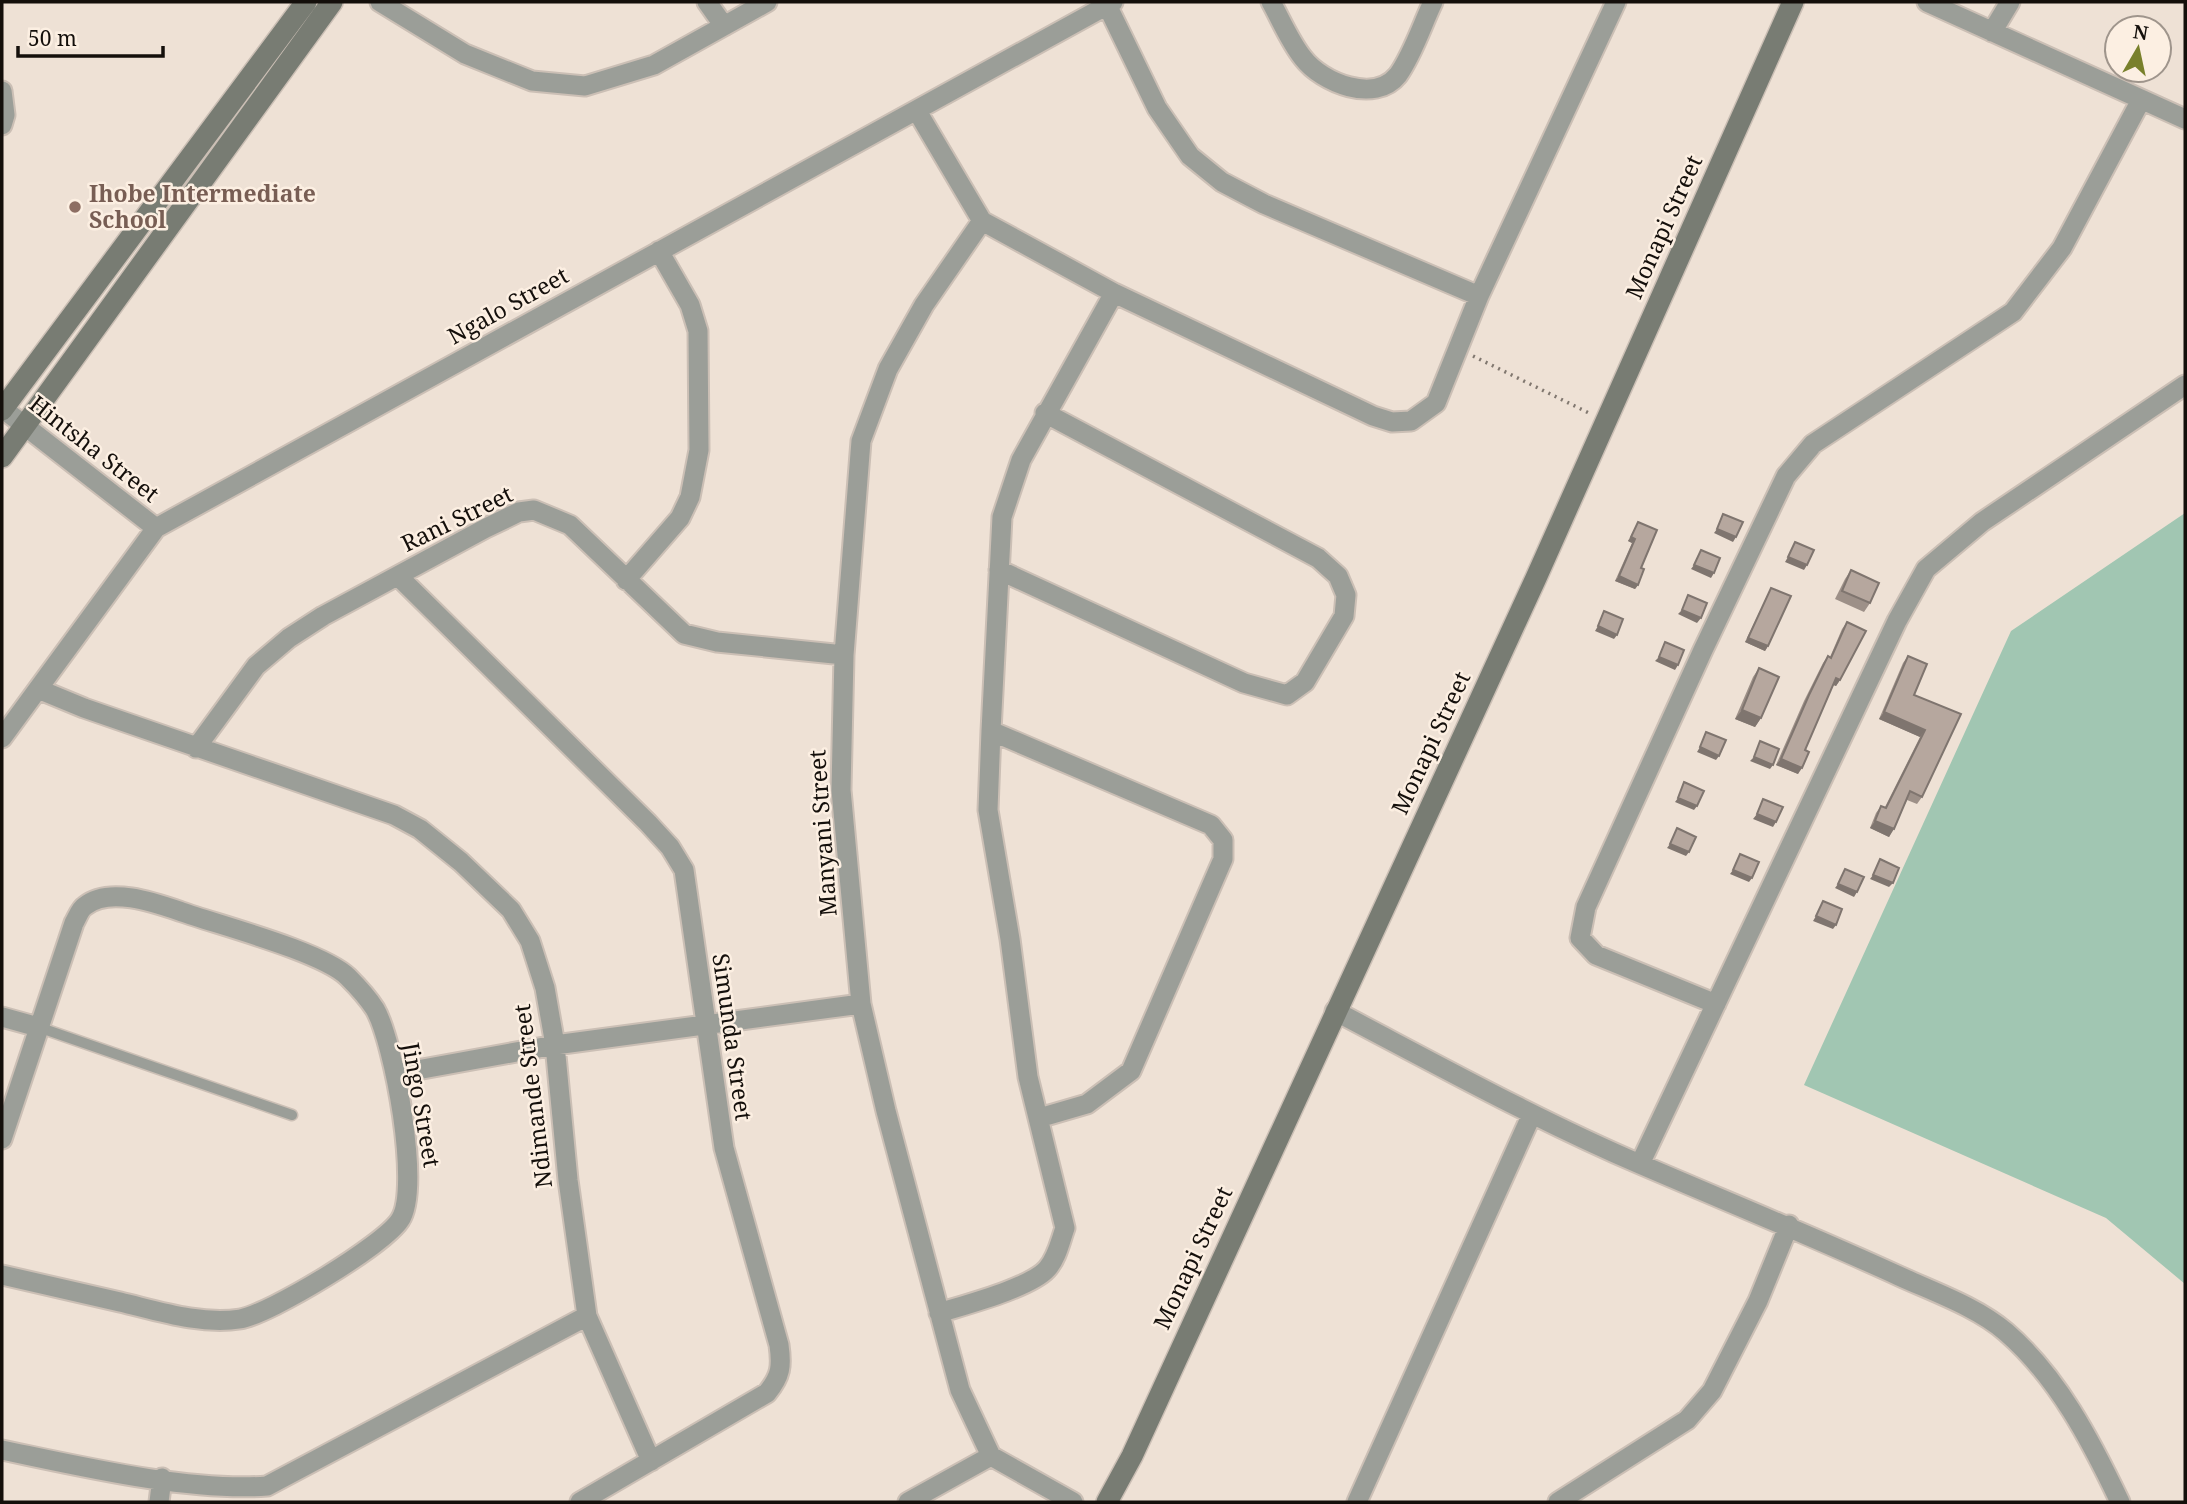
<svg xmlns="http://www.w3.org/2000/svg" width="2187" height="1504" font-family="'Noto Serif',serif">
  <rect width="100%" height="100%" fill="#eee1d5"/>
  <!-- green -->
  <path fill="#a1c6b2" d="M2185 513V1284L2106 1218 1804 1085 2011 631Z"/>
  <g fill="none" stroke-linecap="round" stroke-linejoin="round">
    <defs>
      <path id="lane" d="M38 1027 292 1115"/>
      <path id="street" d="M380 2 465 54 532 81 585 86 654 65 767 2
        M707 2 724 26
        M1271 2C1281 20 1290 42 1303 58 1322 83 1375 104 1398 75 1413 54 1422 25 1433 2
        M1927 2 2185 119
        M1107 5 1157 108 1190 156 1222 182 1264 204 1479 296
        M1992 32 2010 2
        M2 91 5 115 2 125
        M917 111 982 221 1114 293 1373 416 1392 422 1411 421 1436 403 1479 296 1616 2
        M982 221 924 305 888 369 861 441 844 655 841 790 861 1004 886 1111 960 1390 991 1456 1073 1502
        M2 408 156 528
        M999 570 1244 683 1287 695 1305 682 1344 616 1346 595 1338 576 1318 558 1045 413
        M398 576 648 823 670 847 684 870 724 1148 779 1345C782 1366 781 1376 767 1393L580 1502
        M626 580 680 518 690 497 699 450 698 331 690 305 659 251
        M38 689 84 708 394 815 420 829 461 862 511 910 530 941 545 988 555 1045 568 1180 587 1316 651 1461
        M991 731 1211 825 1223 840V859L1131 1071 1087 1104 1039 1118
        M2 738 156 528 1113 2
        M196 748 256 666 289 638 323 616 486 528 519 512 534 510 570 525 684 634 717 642 844 655
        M1716 1004 1596 955 1580 938 1586 907 1703 650 1786 476 1813 444 2013 312 2062 248 2141 100
        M1335 1011C1436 1064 1537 1120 1642 1165 1728 1202 1814 1237 1899 1276 1934 1292 1977 1307 2006 1332 2058 1377 2091 1441 2120 1502
        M2 1017 38 1027
        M395 1074 555 1045 861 1004
        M2 1139 74 923C77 918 80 909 85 906 109 886 156 903 182 912 219 925 323 952 348 977 357 986 368 998 375 1009 394 1042 421 1189 400 1220 384 1245 270 1314 240 1319 200 1325 158 1311 120 1302 81 1293 41 1284 2 1275
        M1640 1164 1897 621 1926 569 1982 522 2185 385
        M939 1313C964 1305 1030 1288 1047 1269 1057 1258 1060 1242 1065 1228L1028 1077 1010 939 988 810 991 731 1002 517 1021 460 1114 293
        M2 1450C79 1466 189 1492 267 1486L587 1316
        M159 1502 162 1478
        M908 1502 991 1456
        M1357 1502 1532 1114
        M1558 1502 1687 1420 1712 1391 1758 1301 1789 1225"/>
      <path id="secondary" d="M2 410 306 2
        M2 457 332 2
        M1107 1502 1132 1456 1536 578 1793 2"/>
    </defs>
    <!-- lane casing -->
    <use href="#lane" stroke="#cbbfb5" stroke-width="13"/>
    <!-- street casing -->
    <use href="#street" stroke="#cbbfb5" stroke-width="23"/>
    <!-- secondary casing -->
    <use href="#secondary" stroke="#cbbfb5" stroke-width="24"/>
    <!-- path -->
    <path stroke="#80776f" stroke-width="3.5" stroke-dasharray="2 5" stroke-linecap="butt" d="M1473 356 1589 413"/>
    <!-- lane -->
    <use href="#lane" stroke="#9b9e98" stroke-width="10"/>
    <!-- street -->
    <use href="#street" stroke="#9b9e98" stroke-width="19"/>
    <!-- secondary -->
    <use href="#secondary" stroke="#787c73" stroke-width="21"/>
  </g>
  <!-- wall -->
  <path fill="#9d9088" d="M1638 522 1641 568 1638 585 1635 589 1615 581 1632 543 1628 541Z
    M1851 570 1870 603 1864 612 1835 599 1845 579Z
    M1771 588 1768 646 1765 651 1745 642Z
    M1847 622 1840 680 1836 686 1833 685 1805 750 1798 774 1776 765 1804 701 1823 663 1828 656 1830 657 1842 629Z
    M1908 656 1914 695 1961 714 1922 797 1917 804 1907 800 1889 837 1870 828 1876 813 1881 806 1885 807 1920 737 1879 719 1903 663Z
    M1759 668 1761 718 1755 727 1735 719 1753 677Z"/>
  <!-- shaded-wall -->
  <path fill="#7f756f" d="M1717 529 1736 537 1733 542 1714 533Z
    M1631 537 1635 539 1632 543 1628 541Z
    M1788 557 1807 565 1804 570 1785 562Z
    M1694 565 1714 573 1711 578 1691 569Z
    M1619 576 1638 585 1635 589 1615 581Z
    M1682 610 1701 618 1697 623 1678 614Z
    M1598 626 1617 635 1614 639 1595 631Z
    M1748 638 1768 646 1765 651 1745 642Z
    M1659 657 1678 665 1675 670 1655 661Z
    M1836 678 1840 680 1836 686 1832 684Z
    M1742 710 1761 718 1755 727 1735 719Z
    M1884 712 1925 730 1920 737 1879 719Z
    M1700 747 1719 756 1716 760 1697 752Z
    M1754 757 1773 765 1770 769 1750 761Z
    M1781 759 1802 768 1798 774 1776 765Z
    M1678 798 1697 806 1694 810 1675 802Z
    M1757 814 1776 822 1773 827 1753 819Z
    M1875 821 1894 829 1889 837 1870 828Z
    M1670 844 1689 852 1686 856 1667 848Z
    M1733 870 1752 878 1749 882 1730 874Z
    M1873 875 1893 883 1889 887 1870 879Z
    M1838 884 1857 892 1854 897 1835 888Z
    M1816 916 1836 925 1833 929 1813 921Z"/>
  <!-- building -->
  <path fill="#b6a79e" stroke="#7f756f" stroke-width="2" d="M1723 514 1743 522 1736 537 1717 529Z
    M1638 522 1657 530 1641 568 1644 569 1638 585 1619 576 1635 539 1631 537Z
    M1795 542 1814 550 1807 565 1788 557Z
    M1701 550 1720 558 1714 573 1694 565Z
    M1851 570 1879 583 1870 603 1842 591Z
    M1771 588 1791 596 1768 646 1748 638Z
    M1688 595 1707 603 1701 618 1682 610Z
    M1604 611 1623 619 1617 635 1598 626Z
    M1847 622 1866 631 1840 680 1836 678 1805 750 1809 752 1802 768 1781 759 1809 695 1828 656 1831 658Z
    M1665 642 1684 650 1678 665 1659 657Z
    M1908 656 1927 664 1914 695 1961 714 1922 797 1910 791 1894 829 1875 821 1881 806 1886 808 1925 730 1884 712Z
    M1759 668 1779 677 1761 718 1742 710Z
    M1706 732 1726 740 1719 756 1700 747Z
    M1760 741 1779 749 1773 765 1754 757Z
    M1684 782 1704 791 1697 806 1678 798Z
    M1763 799 1783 807 1776 822 1757 814Z
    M1677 828 1696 837 1689 852 1670 844Z
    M1740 854 1759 862 1752 878 1733 870Z
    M1880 859 1899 868 1893 883 1873 875Z
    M1845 869 1864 877 1857 892 1838 884Z
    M1823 901 1842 909 1836 925 1816 916Z"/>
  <!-- markers -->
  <circle fill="#8d6e63" stroke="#fcefe2" stroke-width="2.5" cx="75" cy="207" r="7"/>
  <g text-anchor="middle" stroke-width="5" stroke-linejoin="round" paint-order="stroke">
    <!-- education labels -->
    <g font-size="23" font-weight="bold" fill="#785e54" stroke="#fcefe2" text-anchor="start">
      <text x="89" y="202">Ihobe Intermediate<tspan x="89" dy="26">School</tspan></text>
    </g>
    <!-- street labels -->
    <g font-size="23" fill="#140f0b" stroke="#fcefe2">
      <text transform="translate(1664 227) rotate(-66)" y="8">Monapi Street</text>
      <text transform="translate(508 306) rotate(-29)" y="8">Ngalo Street</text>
      <text transform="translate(94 449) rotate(38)" y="8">Hintsha Street</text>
      <text transform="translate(457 519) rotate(-26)" y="8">Rani Street</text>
      <text transform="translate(1431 743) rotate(-65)" y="8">Monapi Street</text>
      <text transform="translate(823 833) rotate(-94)" y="8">Manyani Street</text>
      <text transform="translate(732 1037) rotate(82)" y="8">Simunda Street</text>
      <text transform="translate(533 1096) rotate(-97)" y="8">Ndimande Street</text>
      <text transform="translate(421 1105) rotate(80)" y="8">Jingo Street</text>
      <text transform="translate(1193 1258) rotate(-65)" y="8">Monapi Street</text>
    </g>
  </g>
  <!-- border -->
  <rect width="2187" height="1504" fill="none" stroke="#140f0b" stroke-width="7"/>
  <!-- north arrow -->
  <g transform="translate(2138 49) rotate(9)"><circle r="33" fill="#fcefe2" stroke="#9f958c" stroke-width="2"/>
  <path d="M0-5L12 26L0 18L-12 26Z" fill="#79802b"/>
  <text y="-10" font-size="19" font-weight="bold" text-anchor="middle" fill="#140f0b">N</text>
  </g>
  <!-- scale -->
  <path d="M18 46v10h145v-10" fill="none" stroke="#140f0b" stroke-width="3.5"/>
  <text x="28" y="46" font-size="21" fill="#140f0b" stroke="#fcefe2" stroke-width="5" paint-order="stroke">50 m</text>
</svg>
